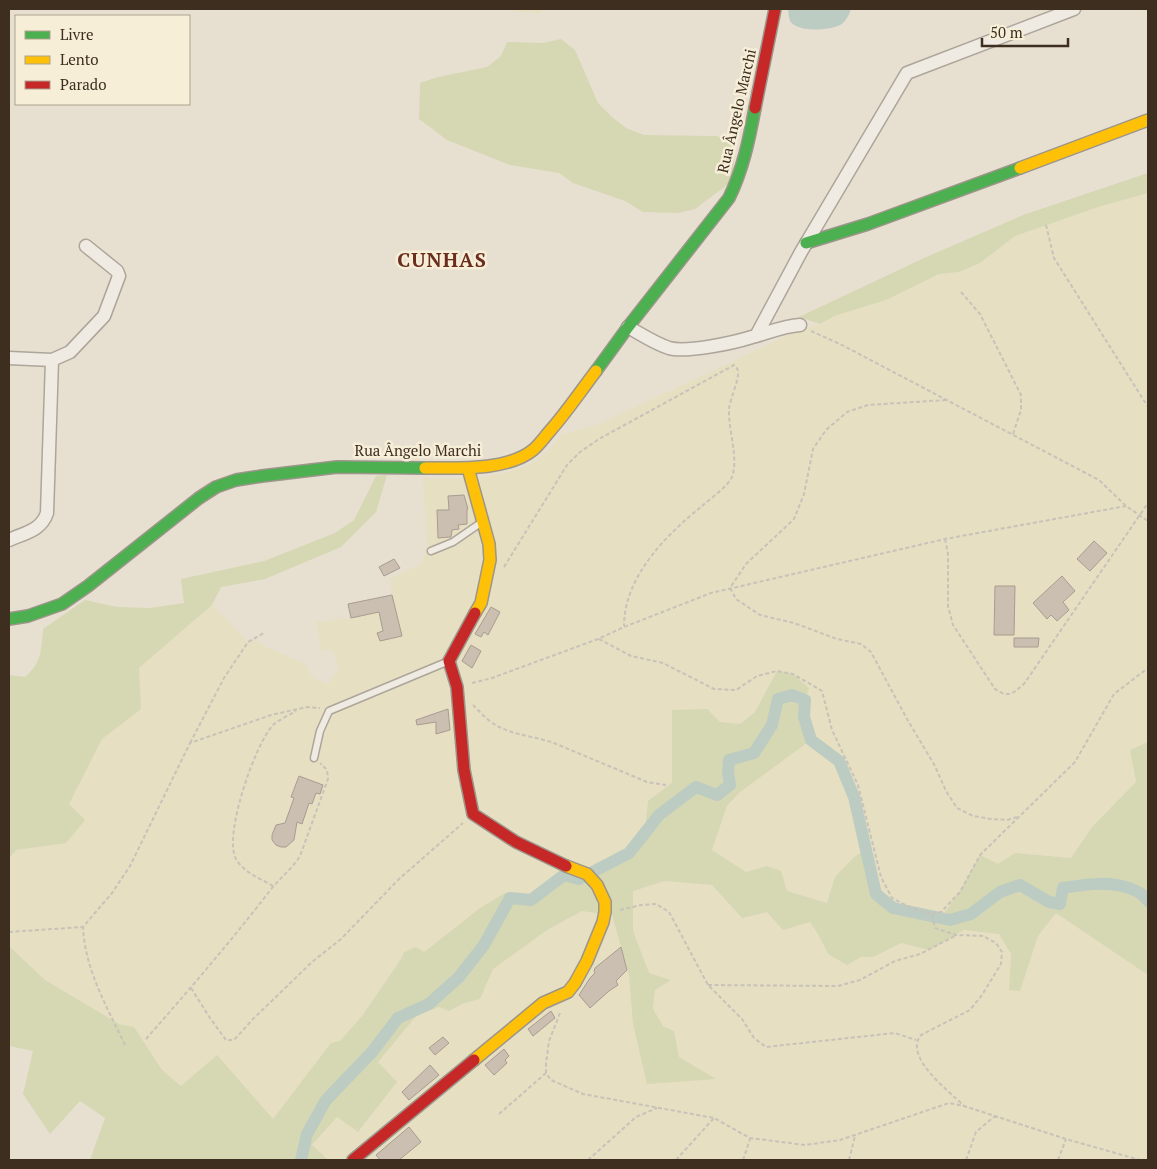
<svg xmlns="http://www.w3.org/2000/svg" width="1157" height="1169" font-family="'PT Serif',serif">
  <rect width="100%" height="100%" fill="#e7e0d1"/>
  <!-- farmland -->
  <path fill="#e6dfc2" d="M503 9H542L541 14Z
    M1148 193V742L1130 750 1136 782 1092 827 1071 858 1015 853 960 892 940 919 893 908 876 894 835 877 828 903 787 891 781 871 767 866 746 872 712 850 727 807 740 792 811 740 804 717 805 700 777 671 755 712 740 724 720 722 672 710V783L648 801 645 832 629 853 596 871 609 904 629 975 633 1024 647 1084 679 1057 674 1031 663 1026 653 1009 655 990 671 980 649 973 633 931V891L665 881 712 885 742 918 767 912 784 930 810 922 818 934 828 954 873 957 901 943 927 950 964 930 999 934 1011 954 1009 989 1020 990 1038 936 1056 913 1148 975V1160H328L312 1146 337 1117 358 1132 397 1082 378 1062 417 1015 439 1007 449 1011 462 1004 480 999 493 969 547 930 583 911 531 895 505 893 480 908 423 952H404L401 959 359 1020 340 1041 331 1043 273 1119 217 1055 181 1086 162 1070 134 1027 119 1024 45 980 9 946V858L16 850 66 843 84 820 68 805 102 739 141 709 139 668 212 605 248 642 255 639 266 647 305 663 311 676 328 684 339 668 331 649 321 651 316 622 351 618 348 604 391 596V578L421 564 427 545 423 478H477L508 472 530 464 546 453 561 435 599 424 797 331 820 324 833 316 886 300 939 274 959 272 980 263 1015 236 1098 207Z"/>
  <!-- green -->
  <path fill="#d6d7b3" d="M561 39 575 50 598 103 612 117 626 128 644 135 717 136 735 147 734 164 731 182 695 209 678 213 643 212 625 201 573 183 559 173 510 165 447 140 419 119 420 83 438 77 487 67 501 56 507 42 543 43Z
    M1148 173V193L1098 207 1015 236 980 263 959 272 939 274 886 300 834 316 820 324 799 317 922 259 1023 215Z
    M387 475 376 512 341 547 265 579 221 587 212 605 139 668 141 709 102 739 69 804 85 820 66 843 16 850 9 858V675L25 677C42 662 41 651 43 629L85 600 117 607 150 608 184 603 181 579 264 561 335 533 354 520 376 476Z
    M777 671 793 674 809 688C802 709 805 720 811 740L740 792 727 806 712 850 746 872 767 866 781 871 787 891 827 903 835 877 853 858 866 849 876 894 893 908 940 919 960 891 980 855 998 864 1015 853 1071 858 1092 827 1136 782 1130 750 1148 742V975L1056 913 1038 936 1020 991 1009 990 1011 954 999 934 964 930 929 950 901 943 873 957H861L847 965 828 954 818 934 810 922 783 930 767 912 742 918 712 885 665 881 633 891V931L649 973 671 980 655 990 653 1009 663 1026 674 1031 679 1057 716 1079 647 1084 633 1024 629 975 609 904 596 870 629 853 645 832 648 801 672 783V710L707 709 720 722 740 724 755 712Z
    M567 866 584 876 603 914 582 911 547 930 493 969 480 999 462 1004 449 1011 439 1007 417 1015 378 1062 397 1082 358 1132 337 1117 312 1145 328 1160H90L105 1118 80 1101 50 1134 23 1094 33 1051 9 1046V946L45 980 119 1024 134 1027 162 1070 181 1086 217 1055 273 1119 331 1043 340 1041 362 1016 401 959 404 952 416 947 424 952 480 908 505 893 531 895Z"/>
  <!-- water -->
  <path fill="#bcccc2" d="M788 9H851C850 13 847 19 843 23 834 31 797 33 790 21 789 17 788 12 788 9Z"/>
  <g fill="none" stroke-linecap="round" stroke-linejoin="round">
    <!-- canal -->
    <path stroke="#bcccc2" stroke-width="12" d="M301 1160 307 1134 326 1100 372 1052 398 1018 429 1004 459 977 484 945 510 898 531 900 564 875 579 879 629 853 659 815 696 787 717 795 730 785 728 772 729 760 754 753 772 725 778 699 792 695 805 700 804 717 811 740 839 761 854 797 876 894 893 908 950 920 971 914 1000 892 1020 885 1049 902 1060 904 1063 888C1087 884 1114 880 1136 891 1141 893 1145 897 1148 901"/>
  </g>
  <!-- building -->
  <path fill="#cbbfb2" stroke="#a89c90" d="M464 495 468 509H467V524L458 525 459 529 452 530 451 537 438 538 437 510H449L448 496Z
    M1094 541 1107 553 1090 571 1077 559Z
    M394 559 400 568 384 576 379 567Z
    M1062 576 1075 591 1063 602 1069 610 1057 621 1051 615 1047 619 1033 603Z
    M995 586H1015L1014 635H994Z
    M392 595 402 636 380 641 377 633 383 631 379 612 351 618 348 604Z
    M491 607 500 612 488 635 484 632 481 637 475 634Z
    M1014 638H1039L1038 647H1014Z
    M471 645 481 651 472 668 462 661Z
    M448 709 450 730 436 734V722L417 725 416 720Z
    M299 776 323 785 320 794 316 793 312 804 309 803 302 824 297 822 294 840 286 847H281L276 845 272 840V835L276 825 285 823 294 798 291 797Z
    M621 947 627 970 616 981 618 985 609 991 590 1008 579 995 590 978 595 973 594 971 595 968Z
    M551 1011 555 1018 533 1036 528 1029Z
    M443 1037 449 1043 435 1055 429 1048Z
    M504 1049 509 1056 505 1060 507 1063 494 1075 485 1065Z
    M430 1065 439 1075 409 1100 402 1092Z
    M409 1127 421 1142 399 1160H380L376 1155Z"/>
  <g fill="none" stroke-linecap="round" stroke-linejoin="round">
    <defs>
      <path id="lane" d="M431 551 453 542 482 522
        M314 758 320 731 329 711 449 661"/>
      <path id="street" d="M628 327C641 334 654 343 669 348 686 353 733 343 752 337 768 333 783 326 800 325
        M756 336 801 252 907 73 1074 9
        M9 358 52 360
        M9 540C24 533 41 531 47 513L52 360 70 352 104 316 119 276 117 271 86 246"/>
      <path id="fast" d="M806 243 868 224 1020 168
        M596 371 628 327 729 198C743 169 749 140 755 108
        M9 619 28 616 62 604 88 586 199 498 216 487 236 480 262 476 337 467 425 468"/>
      <path id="slow" d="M1020 168 1148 120
        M425 468C457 468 507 471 533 450 539 445 544 438 549 432 566 413 580 392 596 371
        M468 468 489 544 490 560 481 603 475 613
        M474 1060 543 1003 568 992 575 983 587 961 603 922 605 912V902L597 885 587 874 566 866"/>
      <path id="jam" d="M755 108 775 9
        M475 613 449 661 457 687 464 770 473 814 516 842 566 866
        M353 1160 474 1060"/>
    </defs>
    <!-- lane casing -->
    <use href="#lane" stroke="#ada599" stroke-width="9"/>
    <!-- street casing -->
    <use href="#street" stroke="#ada599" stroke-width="15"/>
    <!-- fast casing -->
    <use href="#fast" stroke="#9c958a" stroke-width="14"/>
    <!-- slow casing -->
    <use href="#slow" stroke="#9c958a" stroke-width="14"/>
    <!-- jam casing -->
    <use href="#jam" stroke="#9c958a" stroke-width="14"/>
    <!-- path -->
    <path stroke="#c8c2b9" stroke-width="2" stroke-dasharray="4 2.5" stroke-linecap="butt" d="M1046 225 1054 258 1148 407
      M961 292 980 314 1021 395V410L1013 434
      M811 331 840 344 1099 480 1126 506 1148 521
      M946 400 868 405 847 412 826 430 813 449 804 494 794 519 746 564 730 588 736 599 760 615 794 623 837 639 861 644 871 652 907 719 935 766 946 791 957 808 973 816 991 819 1007 820 1017 817
      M945 539 948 554V606L953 625 995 689C1009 698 1012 694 1024 684L1148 503
      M504 567 567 465 580 452 599 439 734 365C736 367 738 369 738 372 739 380 730 399 729 409 728 430 739 458 732 477 728 486 710 499 702 506 666 535 624 577 624 626
      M599 639 631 656 663 663 714 689 736 690 757 676 777 671 793 674 822 691 832 730 858 785 881 877 892 898 911 908 932 914 941 912 960 892 980 855 1075 762 1114 694 1148 668
      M472 683 492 678 598 639 624 627 711 593 945 539 1126 506
      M473 705C479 711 486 719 494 724 511 735 534 736 554 743L647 782 666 785
      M190 743 224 678 248 642 264 633
      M273 886C261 879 243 872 236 859 223 836 255 744 273 725 279 720 289 715 296 711
      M620 910 641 905 656 904 669 912 708 985 742 1019 754 1038 766 1047 895 1033 916 1040
      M932 915 935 928 956 935 983 936 996 943 1002 952 1001 964 982 995 970 1010 921 1035C903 1057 949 1091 964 1106
      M9 932 83 927
      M708 985 838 986 860 980 895 961 920 954 955 936
      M191 988 210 1018 226 1040H234L253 1019 312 962 341 939 398 880 463 823
      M560 1013 549 1041 546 1063V1073L551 1080 583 1094 714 1118 750 1138 805 1145 840 1140 949 1103 964 1106 1066 1139 1140 1160
      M146 1039C189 990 232 940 272 888 281 877 292 869 300 856L328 779 327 770 320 763
      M125 1045C107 1007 85 970 83 927L112 893 130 866 190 743 271 715 307 707 320 708
      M499 1114 546 1073
      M588 1160 636 1117 657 1108
      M676 1160 714 1118
      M743 1160 750 1139
      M849 1160 855 1136
      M966 1160 976 1132 995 1116
      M1058 1160 1066 1139"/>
    <!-- lane -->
    <use href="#lane" stroke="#efebe3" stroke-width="6"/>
    <!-- street -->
    <use href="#street" stroke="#efebe3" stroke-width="12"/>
    <!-- fast -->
    <use href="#fast" stroke="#4caf50" stroke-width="11"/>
    <!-- slow -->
    <use href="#slow" stroke="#ffc107" stroke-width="11"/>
    <!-- jam -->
    <use href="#jam" stroke="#c62828" stroke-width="11"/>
  </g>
  <g text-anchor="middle" stroke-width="5" stroke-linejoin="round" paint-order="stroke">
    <!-- street labels -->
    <g font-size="15" fill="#3d2e20" stroke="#f7eed8">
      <text transform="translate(737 111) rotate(-77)" y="5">Rua Ângelo Marchi</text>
      <text x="418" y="456">Rua Ângelo Marchi</text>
    </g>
    <!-- district labels -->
    <g font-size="20" font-weight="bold" letter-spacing="1" fill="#6b2e1e" stroke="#f7eed8">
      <text x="442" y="267">CUNHAS</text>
    </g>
  </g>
  <!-- border -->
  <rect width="1157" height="1169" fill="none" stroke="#3d2e20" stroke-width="20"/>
  <!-- legend -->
  <rect x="15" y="15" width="175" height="90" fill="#f7eed8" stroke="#ada18e"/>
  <rect x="25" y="31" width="25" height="8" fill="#4caf50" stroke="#ada18e"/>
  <text x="60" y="40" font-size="15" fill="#3d2e20">Livre</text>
  <rect x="25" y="56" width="25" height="8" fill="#ffc107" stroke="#ada18e"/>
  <text x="60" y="65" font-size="15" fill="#3d2e20">Lento</text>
  <rect x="25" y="81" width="25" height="8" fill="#c62828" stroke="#ada18e"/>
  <text x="60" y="90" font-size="15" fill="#3d2e20">Parado</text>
  <!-- scale -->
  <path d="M982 38v8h86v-8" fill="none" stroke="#3d2e20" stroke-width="2.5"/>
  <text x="990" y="38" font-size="15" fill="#3d2e20" stroke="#f7eed8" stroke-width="4" paint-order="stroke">50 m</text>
</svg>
